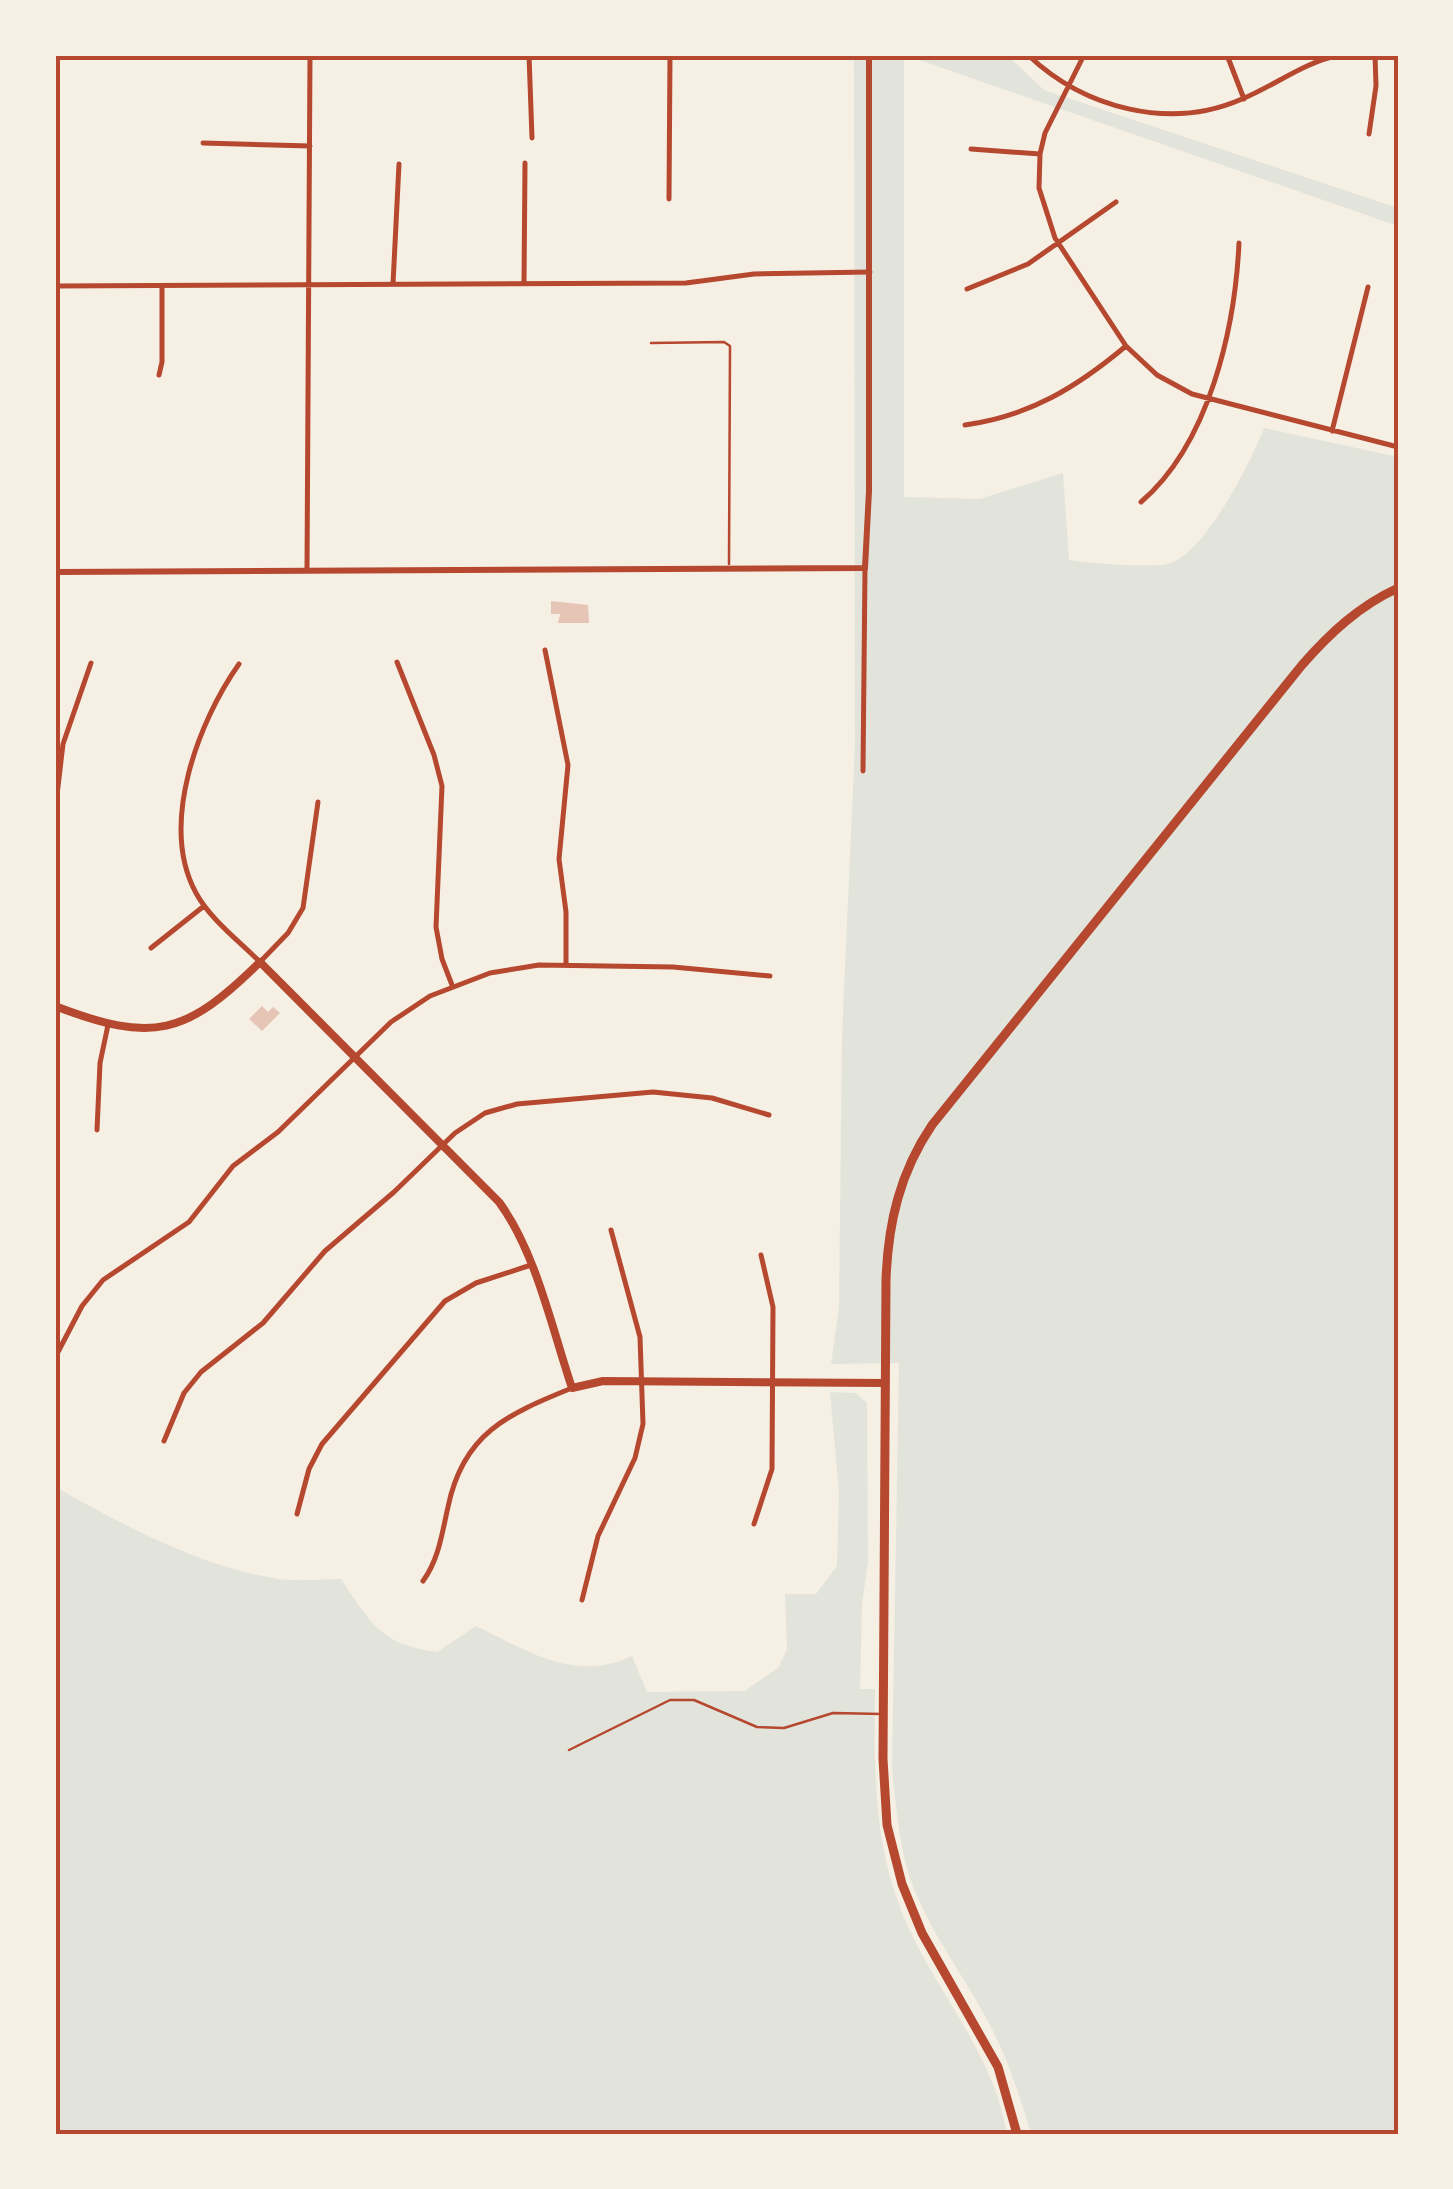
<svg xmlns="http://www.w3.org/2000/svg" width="1453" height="2189" font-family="'Space Grotesk',sans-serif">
  <rect width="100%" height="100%" fill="#f6efe4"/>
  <!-- green -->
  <path fill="#e2e4dc" d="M854 55H904V497L980 499 1063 473 1069 560C1089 563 1153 569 1171 563 1207 549 1250 464 1264 428L1398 457V2134H1031C1020 2096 1008 2060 990 2025 966 1979 934 1938 914 1889 899 1851 896 1807 892 1767L899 1363 831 1364 839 1307 842 1036 855 743Z
    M905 55H1007L1044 90 1398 208V226Z
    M830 1392 856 1393 867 1403 868 1562 862 1604 860 1689H875C874 1785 873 1862 919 1949 952 2011 995 2063 1007 2134H55V1487C124 1525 199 1567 279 1579 299 1582 321 1579 341 1579 370 1622 381 1645 437 1652L476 1626C528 1651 575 1683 632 1656L647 1692 745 1691 779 1667 787 1649 785 1594H816L837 1566 839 1491Z"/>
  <!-- building -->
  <path fill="#e6c5b7" d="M551 601 588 605 589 623H558L560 614H551Z
    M262 1006 268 1012 273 1007 280 1013 262 1031 249 1019Z"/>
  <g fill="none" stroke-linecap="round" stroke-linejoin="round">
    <!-- service -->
    <path stroke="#b5482f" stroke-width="2.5" d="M651 343 724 342 730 346 729 564
      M569 1750 670 1700H694L757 1727 784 1728 833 1713 882 1714"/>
    <!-- minor -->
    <path stroke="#b5482f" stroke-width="5" d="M529 55 532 138
      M1028 55C1084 108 1169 131 1242 99 1276 85 1304 62 1340 55
      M1084 55 1045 133 1040 154 1039 188 1055 238 1126 346 1157 375 1192 394 1398 447
      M1227 55 1244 99
      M1369 134 1376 86 1375 55
      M203 143 310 146
      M971 149 1040 154
      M669 199 670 55
      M524 283 525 163
      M393 284 399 164
      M55 286 686 283 754 274 870 272
      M967 289 1028 264 1116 202
      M159 375 162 362V286
      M965 425C1030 416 1077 387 1126 346
      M1332 431 1368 287
      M1141 502C1209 444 1235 329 1239 243
      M307 569 310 55
      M545 650 568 765 559 859 566 912V965
      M397 662 434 755 442 786 436 927 442 959 452 985
      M239 664C198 722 159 825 196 893 210 919 239 941 260 962L288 933 303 908 318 802
      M863 771 865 568
      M55 812 63 744 91 663
      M151 948 204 906
      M97 1130 100 1063 108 1025
      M58 1352 82 1306 103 1280 189 1222 233 1166 278 1132 391 1022 430 996 490 973 539 965 673 967 770 976
      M164 1441 184 1393 201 1372 263 1323 325 1251 394 1192 455 1133 485 1113 517 1104 653 1092 712 1098 769 1115
      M297 1514 309 1469 322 1444 445 1301 476 1283 531 1265
      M754 1524 772 1469 773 1307 761 1255
      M423 1581C439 1559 442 1533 448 1507 463 1433 508 1414 572 1388
      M582 1600 598 1536 635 1458 643 1424 640 1337 611 1230"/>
    <!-- tertiary -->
    <path stroke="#b5482f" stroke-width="6" d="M55 572 865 568 869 491V55"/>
    <!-- secondary -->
    <path stroke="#b5482f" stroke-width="8" d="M55 1006C153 1044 186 1035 260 962L499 1202C536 1252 552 1329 572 1388L603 1381 885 1383"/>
    <!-- primary -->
    <path stroke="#b5482f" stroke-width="9" d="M1017 2134 998 2067 922 1933 902 1884 887 1825 883 1759 886 1280C888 1223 900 1172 932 1125L1302 665C1330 633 1359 606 1398 588"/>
  </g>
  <!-- border -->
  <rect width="1453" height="2189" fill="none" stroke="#f6efe4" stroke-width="115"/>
  <rect x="58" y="58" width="1338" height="2074" fill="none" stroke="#b5482f" stroke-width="4"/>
</svg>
